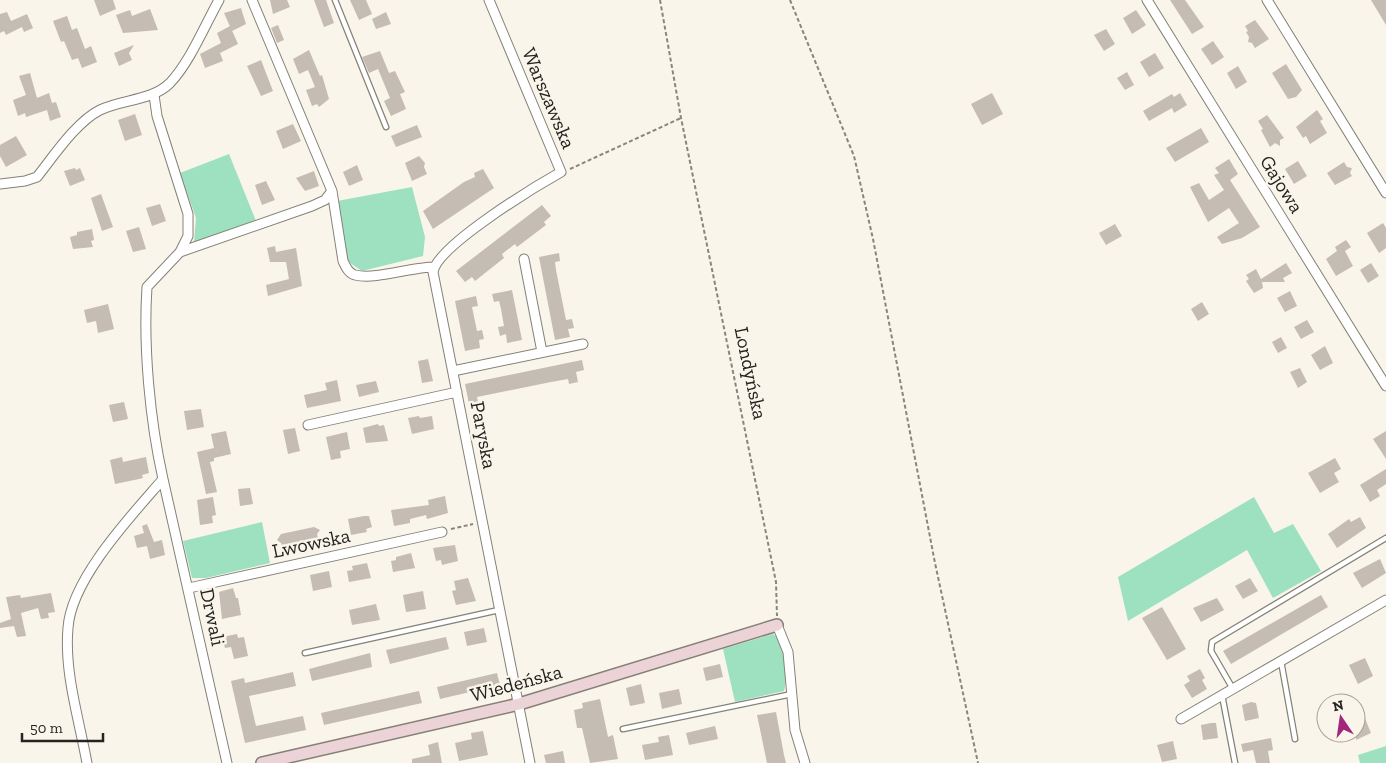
<svg xmlns="http://www.w3.org/2000/svg" width="1386" height="763" font-family="'Zilla Slab',serif">
  <rect width="100%" height="100%" fill="#f9f5ea"/>
  <!-- green -->
  <path fill="#9ee1c1" d="M229 154 256 221 194 242 196 218 180 173Z
    M412 187 425 237 423 256 362 271 347 261 337 201Z
    M1254 497 1274 533 1293 524 1321 571 1273 598 1247 550 1128 621 1118 577Z
    M262 522 270 563 206 578H192L183 541Z
    M773 634C785 640 788 679 784 691L735 702 723 649Z
    M1386 746V763H1360L1358 755Z"/>
  <!-- building -->
  <path fill="#c5bcb4" d="M94 0H113L116 9 100 16Z
    M270 0H287L290 7 273 14Z
    M314 0H326L334 23 324 27Z
    M350 0H366L372 14 359 20Z
    M1170 0H1185L1204 27 1192 34Z
    M1371 0H1386V25Z
    M241 8 246 24 232 31 224 13Z
    M150 9 158 30 123 33 116 15 130 10 132 16Z
    M1136 10 1146 25 1132 34 1123 18Z
    M7 12 11 21 27 14 33 28 24 32 22 27 6 35 4 31 0 33V14Z
    M386 12 391 24 376 29 372 19Z
    M67 16 72 30 77 28 85 49 91 46 97 62 82 68 78 58 72 60 64 41 61 42 53 21Z
    M1255 20 1269 39 1255 48 1252 43 1248 42 1249 37 1246 32 1248 31 1245 26Z
    M278 25 284 40 277 43 271 28Z
    M230 26 238 44 220 53 223 61 205 68 200 54 221 43 217 33Z
    M1106 29 1115 44 1104 51 1094 35Z
    M1213 41 1224 57 1212 65 1201 49Z
    M134 45 129 53 132 60 119 66 114 53Z
    M309 50 320 76 322 75 329 99 319 107 317 104 312 106 306 90 315 87 308 70 299 74 293 59Z
    M380 51 389 73 395 71 405 92 400 94 406 109 391 116 384 101 390 98 378 69 369 73 362 57Z
    M1155 53 1164 68 1149 77 1140 62Z
    M261 60 273 91 261 96 247 66Z
    M1286 64 1302 90 1296 97 1288 99 1272 73Z
    M1238 66 1247 82 1236 89 1227 73Z
    M1127 72 1134 85 1125 90 1117 78Z
    M30 73 37 98 49 93 52 103 56 102 61 117 50 121 47 110 26 117 25 113 18 116 13 100 26 95 19 76Z
    M992 93 1003 114 982 125 971 104Z
    M1180 93 1187 105 1174 113 1172 108 1149 121 1143 111 1172 94 1174 97Z
    M1317 110 1323 119 1320 121 1327 133 1310 144 1306 136 1303 138 1296 127Z
    M135 114 142 135 125 141 118 120Z
    M1267 115 1284 138 1280 140V146L1275 143 1270 147 1261 130 1263 129 1258 121Z
    M293 124 301 141 283 149 276 131Z
    M417 125 422 137 396 147 391 136Z
    M1201 128 1209 142 1175 162 1166 148Z
    M16 136 27 155 6 167 0 156V145Z
    M419 156 425 163 424 167 427 174 412 181 405 163Z
    M1229 159 1238 174 1230 180 1260 227 1242 238 1222 244 1217 237 1239 223 1229 208 1208 222 1190 187 1199 183 1209 200 1224 190 1214 175 1219 173 1215 168Z
    M1298 161 1307 176 1294 184 1285 169Z
    M1344 162 1347 167 1352 168 1350 173 1352 176 1335 185 1327 173Z
    M357 165 363 180 349 186 343 172Z
    M75 168 76 170 80 168 85 180 70 186 64 171Z
    M483 169 494 188 433 229 423 211 464 182 475 177 474 173Z
    M314 171 319 186 305 191 296 178Z
    M266 181 275 200 262 205 255 185Z
    M101 194 113 227 102 231 91 198Z
    M160 204 166 221 152 226 146 208Z
    M542 205 551 216 544 222 546 225 517 247 515 244 502 254 504 258 475 281 472 277 465 282 456 271Z
    M1383 223 1386 228V248L1379 253 1367 233Z
    M1115 224 1122 236 1106 245 1099 233Z
    M139 227 146 249 133 252 126 231Z
    M92 229 94 240 91 241 93 247 73 249 70 237 77 235V232Z
    M1346 240 1351 247 1345 251 1353 266 1336 276 1326 259 1337 251 1335 247Z
    M275 246 276 252 296 248 302 286 268 296 266 285 289 279 286 262H270L267 248Z
    M559 253 560 261 555 262 556 270 566 320 572 319 574 328 568 329 570 337 555 340 539 257Z
    M1286 263 1292 273 1283 278 1285 282H1262L1263 288 1254 293 1246 281 1249 279 1246 275 1256 269 1261 279Z
    M1371 263 1379 276 1368 283 1360 270Z
    M512 290 522 340 507 343 506 334 500 336 498 327 504 326 501 309 499 301 494 302 492 294Z
    M1290 291 1297 306 1285 312 1277 298Z
    M476 296 478 306 472 307 477 331 482 330 484 339 479 340 480 348 465 351 455 301Z
    M1202 302 1209 314 1198 321 1191 309Z
    M108 304 114 329 98 333 96 321 87 323 84 310Z
    M1307 320 1314 332 1301 339 1294 327Z
    M1281 337 1287 348 1278 353 1272 342Z
    M1325 346 1333 363 1320 370 1311 355Z
    M428 359 433 381 422 383 418 361Z
    M582 360 584 370 576 372 578 382 569 384 568 379 551 382 477 397 478 402 469 404 465 384Z
    M1300 368 1307 382 1298 388 1290 372Z
    M337 380 341 401 307 408 304 395 327 390 325 383Z
    M376 381 379 392 359 397 356 385Z
    M124 402 128 419 113 422 109 405Z
    M201 409 204 427 187 430 184 411Z
    M419 416 420 418 432 416 434 429 412 434 408 418Z
    M378 424 379 426 384 425 388 441 366 443 363 428Z
    M295 428 300 451 288 454 283 430Z
    M226 431 231 454 214 458V461L210 462 217 492 206 494 197 452 214 448 211 434Z
    M1386 431V459L1373 439Z
    M347 432 350 449 340 451 341 458 331 460 326 437Z
    M122 457 123 462 146 457 149 473 142 475 143 478 139 479 115 484 110 460Z
    M1335 458 1341 469 1334 473 1339 482 1320 493 1308 473Z
    M1386 469V484L1377 490 1380 496 1370 502 1360 485Z
    M250 488 253 504 240 506 238 489Z
    M445 496 448 513 427 519 426 515 410 519V523L394 526 391 510 429 505 428 500Z
    M213 497 216 515 212 516 213 523 200 525 197 500Z
    M364 516H369L372 527 366 529 367 532 351 535 348 519Z
    M1360 517 1366 528 1337 548 1328 534 1349 519 1351 522Z
    M147 524 154 542 162 540 165 555 150 559 147 546 137 548 134 536 144 533 142 526Z
    M314 527 320 530 317 534 319 542 283 551 281 543 277 540 281 534Z
    M455 545 458 561 442 565 441 560 436 561 433 548Z
    M411 553 415 568 393 572 391 561 396 560V557Z
    M1380 559 1386 573 1362 588 1353 573Z
    M367 563 371 578 349 582 347 571 353 570 352 566Z
    M329 571 332 587 313 591 310 575Z
    M468 578 476 601 456 605 452 591 456 590 454 581Z
    M1250 578 1258 591 1243 599 1235 586Z
    M233 588 236 598H238L241 615 222 619 219 592Z
    M423 591 426 609 406 612 403 595Z
    M51 593 55 612 48 613 49 618 41 619 38 608 21 613 26 636 17 637 14 626 0 628V623L11 619 6 597 20 595 21 598Z
    M1321 595 1328 607 1231 664 1223 651Z
    M1217 598 1224 610 1201 622 1193 608Z
    M376 604 380 620 352 625 349 610Z
    M1162 607 1186 649 1167 660 1142 618Z
    M484 628 487 642 467 646 464 632Z
    M237 634 238 638 244 637 248 656 234 659 231 647 225 648 222 637Z
    M446 637 449 649 390 664 386 650Z
    M370 653 372 667 312 681 309 669Z
    M1365 658 1373 676 1358 684 1349 665Z
    M720 664 723 677 706 681 703 668Z
    M1200 669 1205 678 1202 680 1207 689 1192 698 1184 685 1190 681 1187 676Z
    M293 672 296 686 249 696 256 726 303 716 306 730 245 743 231 681 244 678 245 683Z
    M497 673 500 685 440 699 437 687Z
    M641 684 645 703 630 706 626 688Z
    M679 689 682 704 662 709 659 693Z
    M419 691 422 703 324 725 321 713Z
    M600 699 608 737 613 735 618 759 590 763 582 728H577L574 710 583 708 582 703Z
    M1251 702 1256 703 1259 718 1245 721 1242 705Z
    M776 712 784 755 786 763H767L757 715Z
    M1364 716 1371 733 1356 740V720Z
    M1211 723H1216L1218 738 1203 740 1201 725Z
    M715 726 718 739 689 745 686 733Z
    M483 731 488 755 459 761 455 743 472 739 471 733Z
    M669 735 673 755 645 760 642 745 659 742 658 737Z
    M1271 738 1273 750 1268 751 1270 763H1256L1253 750 1243 752 1241 744Z
    M1173 741 1177 759 1162 762 1157 745Z
    M438 742 442 763H412V759L430 755 428 745Z
    M563 751 565 763H546L544 755Z"/>
  <g fill="none" stroke-linecap="round" stroke-linejoin="round">
    <defs>
      <path id="lane" d="M335 0 386 127
        M305 653 499 610
        M1281 661 1295 739
        M1233 689 1211 651 1212 642 1386 538
        M1222 695 1235 763
        M623 729 792 694"/>
      <path id="street" d="M489 0 561 172C536 186 437 246 433 272L530 763
        M1147 0 1386 386
        M1267 0 1386 193
        M0 184 25 181 37 177C53 157 76 122 100 110 122 99 152 101 170 83 190 62 205 25 219 0
        M332 191 343 261C346 267 348 273 355 275 376 280 411 267 434 267
        M180 252 312 206 325 200 332 191 252 0
        M524 259 542 352
        M453 371 583 344
        M308 425 457 392
        M163 479 227 763
        M189 588 442 532
        M777 625 788 652 795 730 805 763
        M1181 719 1386 600
        M87 763C79 719 64 672 68 628 71 579 132 515 163 479 150 421 143 347 147 287L180 252 188 236V214L157 116 154 95"/>
      <path id="secondary" d="M262 763 519 704 777 625"/>
    </defs>
    <!-- lane casing -->
    <use href="#lane" stroke="#858177" stroke-width="7"/>
    <!-- street casing -->
    <use href="#street" stroke="#858177" stroke-width="11"/>
    <!-- secondary casing -->
    <use href="#secondary" stroke="#858177" stroke-width="14"/>
    <!-- path -->
    <path stroke="#88857e" stroke-width="2" stroke-dasharray="4 2.5" stroke-linecap="butt" d="M660 0 681 118 776 582 777 616
      M790 0 854 156 873 239 935 563 978 763
      M570 169 681 118
      M451 529 473 524"/>
    <!-- lane -->
    <use href="#lane" stroke="#fff" stroke-width="4.5"/>
    <!-- street -->
    <use href="#street" stroke="#fff" stroke-width="9"/>
    <!-- secondary -->
    <use href="#secondary" stroke="#ebd3d7" stroke-width="11"/>
  </g>
  <g text-anchor="middle" stroke-width="5" stroke-linejoin="round" paint-order="stroke">
    <!-- street labels -->
    <g font-size="20" fill="#262420" stroke="#f9f5ea">
      <text transform="translate(549 98) rotate(67)" y="7">Warszawska</text>
      <text transform="translate(1282 184) rotate(58)" y="7">Gajowa</text>
      <text transform="translate(751 373) rotate(78)" y="7">Londyńska</text>
      <text transform="translate(484 435) rotate(79)" y="7">Paryska</text>
      <text transform="translate(311 543) rotate(-12)" y="7">Lwowska</text>
      <text transform="translate(213 617) rotate(78)" y="7">Drwali</text>
      <text transform="translate(516 683) rotate(-15)" y="7">Wiedeńska</text>
    </g>
  </g>
  <!-- north arrow -->
  <g transform="translate(1341 718) rotate(347)"><circle r="24" fill="#f9f5ea" stroke="#a5a199"/>
  <path d="M0-4L9 19L0 12L-9 19Z" fill="#a2267b"/>
  <text y="-8" font-size="14" font-weight="bold" text-anchor="middle" fill="#262420">N</text>
  </g>
  <!-- scale -->
  <path d="M22 733v8h81v-8" fill="none" stroke="#262420" stroke-width="2.5"/>
  <text x="30" y="733" font-size="15" fill="#262420" stroke="#f9f5ea" stroke-width="4" paint-order="stroke">50 m</text>
</svg>
